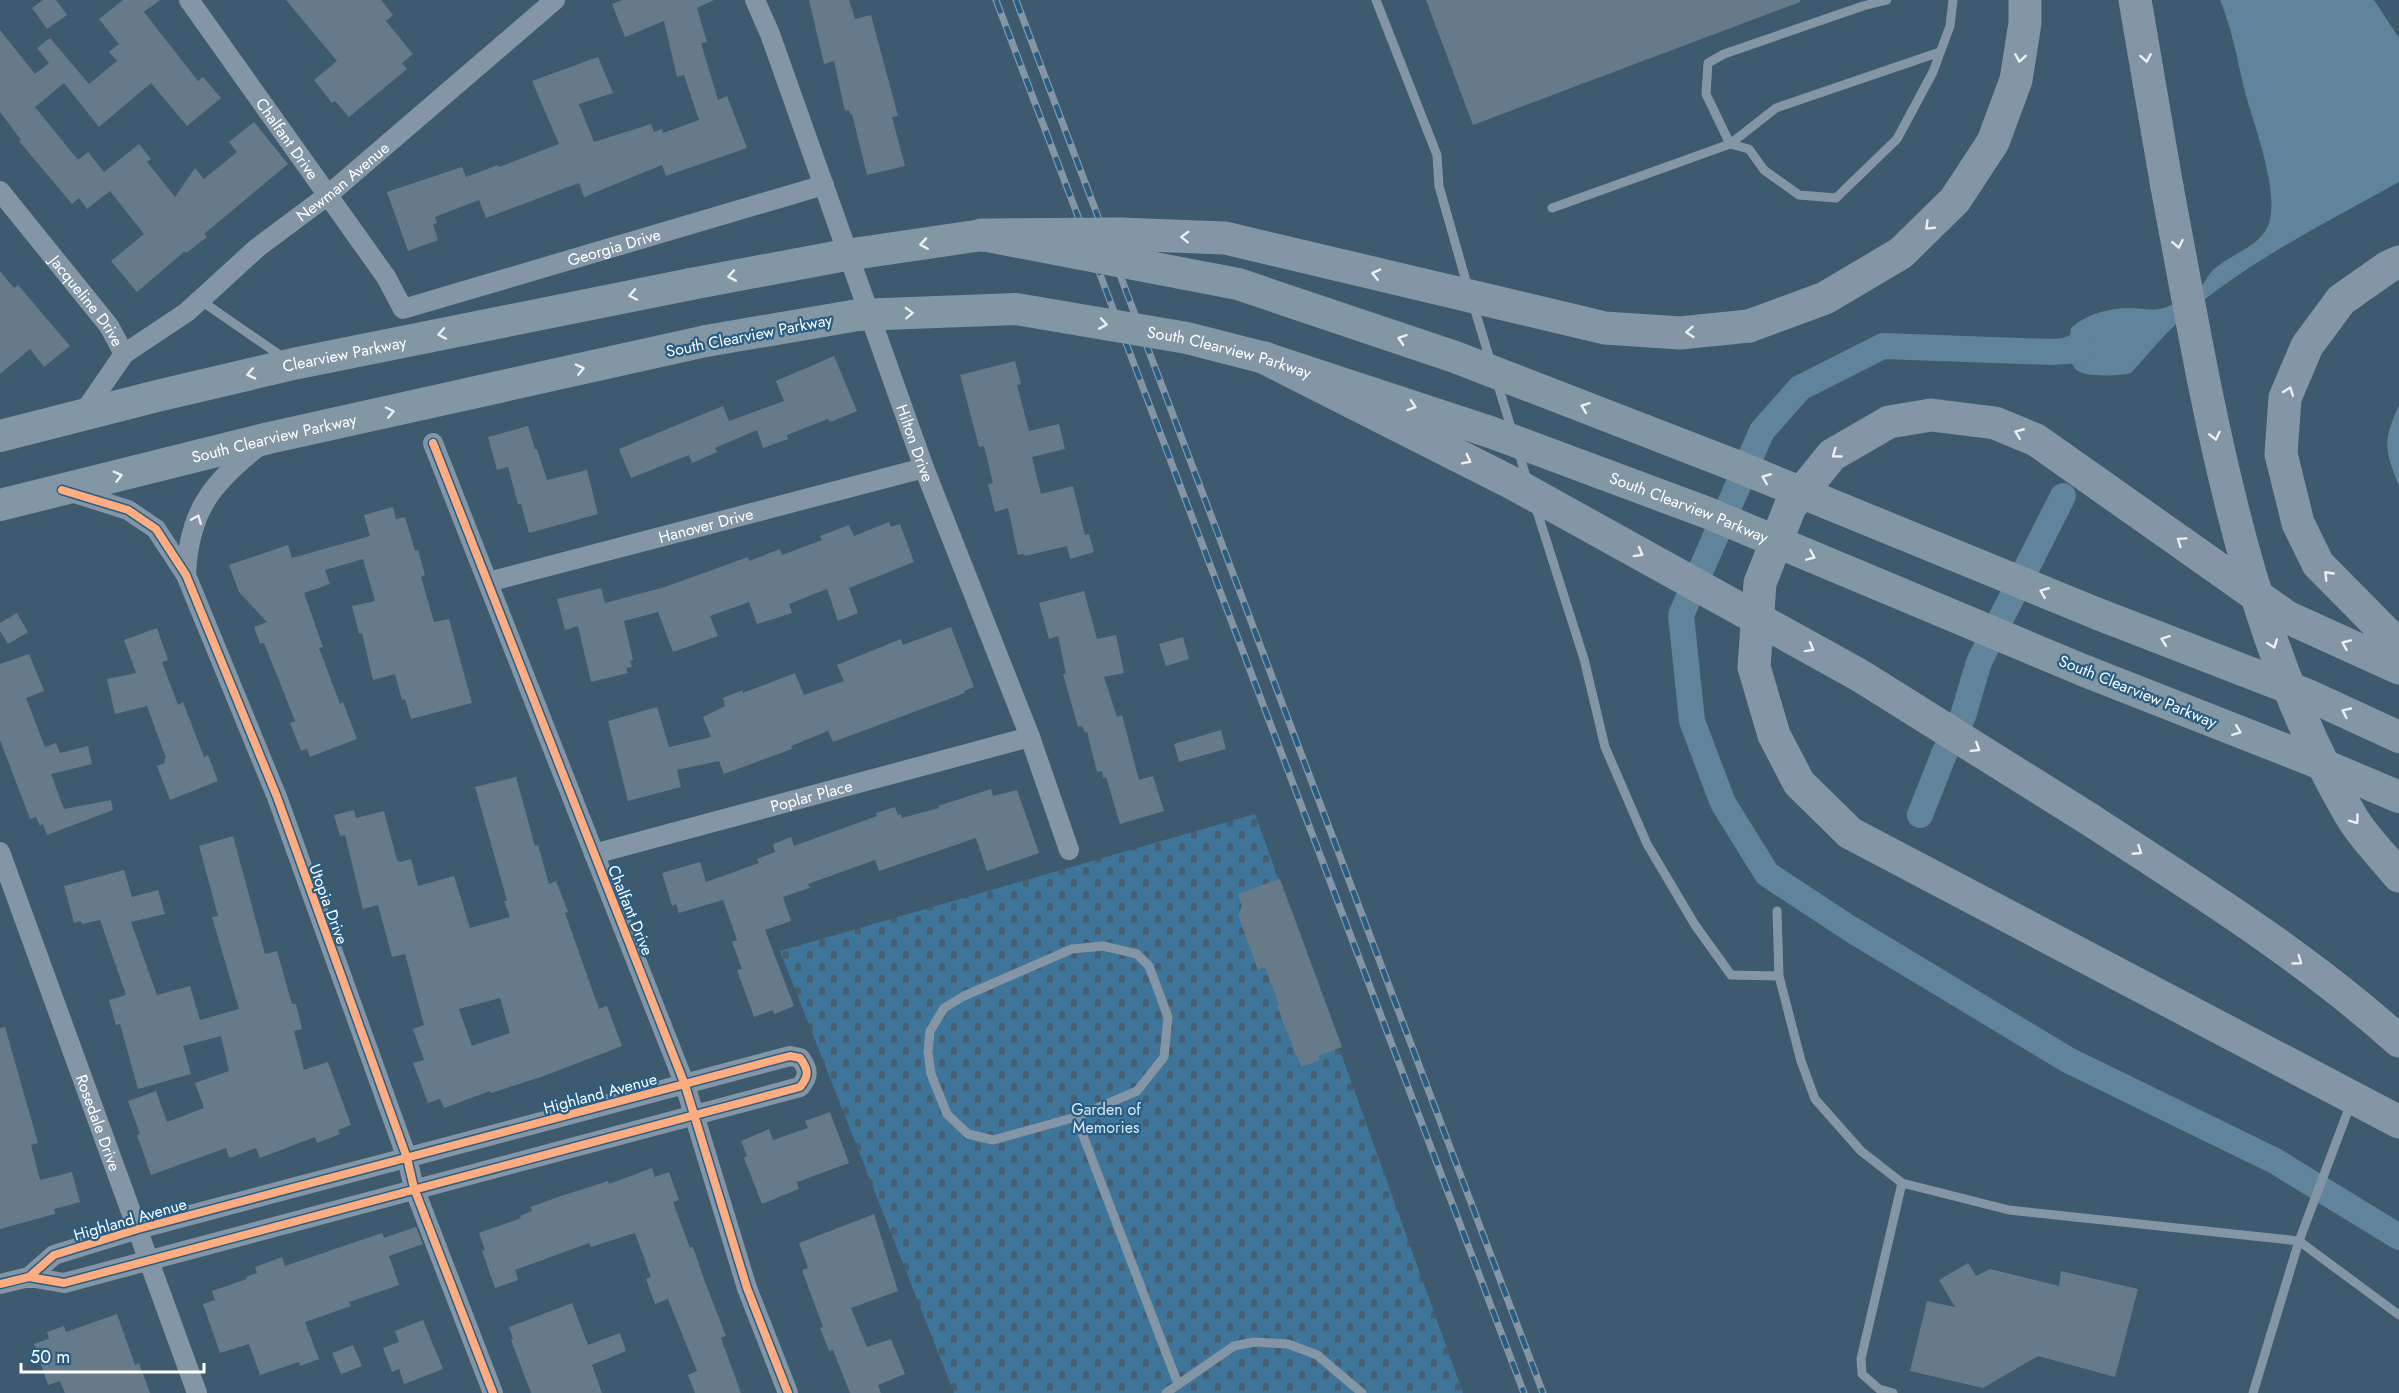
<svg xmlns="http://www.w3.org/2000/svg" width="2399" height="1393" font-family="Jost,sans-serif">
  <defs>
    <pattern id="cemetery-stones" width="16" height="16" patternUnits="userSpaceOnUse" patternTransform="scale(1.5)"><rect width="16" height="16" fill="#3e7599"/><path d="M2 7V4a2 2 0 0 1 4 0v3zM10 15v-3a2 2 0 0 1 4 0v3z" fill="#465e6f"/></pattern>
  </defs>
  <rect width="100%" height="100%" fill="#3e5a6f"/>
  <!-- cemetery -->
  <path fill="url(#cemetery-stones)" d="M1255 814 1463 1393H954L780 951Z"/>
  <!-- water -->
  <path fill="#60849c" d="M2220 0H2374L2399 38V182C2327 222 2252 259 2188 313 2167 331 2149 353 2131 373 2120 376 2091 377 2080 372 2075 370 2073 366 2071 361L2048 359 2049 344 2070 335 2071 328C2087 314 2108 308 2130 308 2142 308 2153 312 2166 307 2178 303 2196 293 2204 283 2207 279 2208 275 2212 271 2227 256 2254 249 2266 230 2284 199 2252 121 2244 88 2237 58 2232 29 2220 0Z
    M2399 405V486C2384 449 2383 441 2399 405Z"/>
  <g fill="none" stroke-linecap="round" stroke-linejoin="round">
    <!-- stream -->
    <path stroke="#60849c" stroke-width="8" d="M1974 679 1979 682
      M1970 690 1975 693"/>
    <!-- canal -->
    <path stroke="#60849c" stroke-width="26" d="M2081 350 2051 352 1883 346 1800 388 1762 431 1681 615 1692 721 1723 803 1767 874 1849 928 2068 1060 2275 1161 2399 1237
      M1920 815 1944 754 1963 716 1979 662 2063 496"/>
  </g>
  <!-- building -->
  <path fill="#667a8a" fill-rule="evenodd" d="M43 0H56L67 15 47 29 32 8Z
    M123 0H160L144 12 198 81 203 77 221 98 187 126 151 83 99 127 64 83 35 107 78 160 88 152 104 172 139 144 151 159 147 162 175 197 195 168 204 179 237 152 229 142 254 122 288 164 204 234 207 237 186 253 185 251 137 292 111 261 144 234 110 191 87 209 79 198 72 204 19 141 21 140 0 112V30L35 74 49 63 37 48 50 38 89 84 117 61 109 52 119 44 99 19Z
    M286 0H381L393 15 386 21 413 54 402 63 407 69 349 117 335 101 332 103 314 80 337 61Z
    M622 0H714L697 8 707 42 701 43 718 100 727 96 747 148 666 176 662 165 584 197 579 183 486 218 479 200 435 217 437 223 433 224 438 240 408 251 387 192 462 167 466 177 498 165 499 167 559 144 532 81 598 57 613 93 579 104 594 142 651 124 654 132 662 129 663 133 699 120 684 75 677 77 664 21 625 37 612 4Z
    M809 0H849L855 19 871 15 898 116 892 117 905 166 867 175 852 114H850L849 110 845 111 834 61 824 64Z
    M1426 0H1800V2L1473 125Z
    M0 271 14 288 18 285 70 346 44 367 30 349 0 374Z
    M834 356 857 411 830 422 828 419 787 435 788 439 763 448 757 430 715 448 717 452 692 463 689 455 631 478 619 449 723 406 729 421 784 401 776 381Z
    M1015 361 1021 384 1017 385 1029 431 1059 424 1065 449 1032 457 1041 494 1073 486 1085 535 1089 534 1094 552 1070 559 1067 546 1025 556 1024 554 1018 555 1008 508 995 512 988 484 993 483 984 446 979 447 960 375Z
    M528 426 535 449H537L547 480 587 470 598 514 529 533 521 504H518L508 467 497 470 488 437Z
    M393 507 396 519 405 517 415 551 418 550 425 575 421 577 434 622 449 619 472 703 411 719 405 699 402 700 395 674 373 680 362 633 359 634 352 606 375 601 363 559 325 570 330 584 304 593 323 647 319 648 340 704 343 702 357 739 310 757 307 749 301 751 290 723 295 721 264 643 260 644 254 627 267 622 239 592 229 565 288 545 292 558 370 536 364 515Z
    M889 522 891 527 900 524 914 562 849 588 858 613 838 621 827 589 789 604 792 613 757 624 749 602 710 616 718 636 673 652 658 612 624 621 633 660 630 661 632 667 626 668 628 673 591 682 578 626 565 630 557 599 601 588 605 603 665 587 748 557 749 561 780 549 782 555 822 540 820 536 849 525 854 536Z
    M1084 591 1097 639 1116 635 1124 673 1104 677 1117 717 1122 715 1139 780 1153 776 1164 811 1120 824 1106 777 1103 778 1102 771 1097 772 1087 732 1085 733 1082 726 1078 727 1063 674H1066L1058 636 1049 639 1039 603Z
    M17 613 28 632 8 644 0 631V623Z
    M951 627 974 687 964 691 965 693 833 742 828 731 791 746 792 749 724 774 719 761 677 770 681 787 628 801 608 721 657 707 669 747 711 737 703 717 725 706 723 698 743 690V693L795 673 804 695 844 681 837 665 901 639 903 645Z
    M157 628 168 660 162 662 178 705 183 702 204 757 208 755 218 781 170 800 157 766 165 763 164 759 166 758 147 706 115 714 107 679 136 673 124 640Z
    M1183 637 1189 659 1166 666 1159 644Z
    M29 654 44 691 26 698 45 747 56 743 60 753 88 746 92 764 51 774 64 809 111 800 113 810 47 835 43 824 40 826 36 817 30 819 0 740V664Z
    M1221 730 1226 749 1179 762 1174 744Z
    M516 777 535 846 538 845 549 884 556 881 568 912 565 913 599 1009 607 1006 622 1046 544 1076 491 1093 490 1091 444 1108 440 1099 428 1103 413 1063 424 1060 413 1029 424 1025 405 954 392 957 378 905 363 909 345 835 340 836 334 815 354 810 356 818 384 811 397 860 400 862 411 859 418 886 454 876 470 928 510 917 504 901H507L504 890 475 787ZM500 998 510 1033 472 1046 459 1009Z
    M991 789 993 796 1017 790 1039 853 987 871 976 838 879 871 875 860 808 884 810 888 783 897 791 921 765 930 794 1006 774 1014 773 1010 754 1017 737 970 742 969 732 942 737 940 723 900 679 913 676 904 672 906 662 873 700 862 706 882 759 863 757 859 775 852 773 844 791 837 794 846 877 816 876 813 895 807 898 815 901 814 902 818 939 808 938 806Z
    M233 836 265 954 277 951 292 1004H296L302 1029 294 1031 304 1070 328 1062 351 1125 338 1130 340 1134 317 1143 315 1137 260 1158 256 1148 229 1158 226 1148 151 1175 137 1135 140 1134 128 1101 156 1091 167 1122 204 1108 195 1083 229 1071 221 1036 183 1046 191 1074 138 1089 120 1024 116 1025 109 1000 126 995 100 920 82 924 81 921 74 923 64 886 124 870 132 897 158 890 165 914 131 922 157 995 190 986 200 1020 239 1009 212 917 218 916 199 846Z
    M1280 879 1342 1047 1318 1056 1320 1060 1301 1067 1277 1006 1279 1005 1265 967 1258 970 1238 915 1242 906 1238 894Z
    M5 1027 38 1143 31 1145 40 1180 72 1172 80 1202 54 1209 55 1214 0 1229V1028Z
    M830 1112 849 1163 797 1182 799 1189 762 1204 744 1158 747 1156 741 1141 769 1129 773 1140 808 1128 805 1121Z
    M652 1168 655 1177 669 1172 679 1200 673 1202 690 1248 693 1247 705 1282 726 1336 721 1338 741 1393H695L688 1375 697 1371 668 1299 655 1304 646 1279 651 1277 635 1233 591 1247 589 1243 515 1270 518 1280 495 1288 482 1251 485 1250 479 1233 521 1218 520 1216 532 1211 530 1207 561 1196 608 1181 609 1184Z
    M874 1214 898 1291 851 1308 867 1347 891 1339 905 1374 878 1385 881 1393H850L833 1350 829 1351 820 1328 823 1327 802 1270 808 1268 799 1243Z
    M416 1227 423 1244 389 1256 399 1285 349 1302 351 1306 305 1322 319 1359 300 1366 299 1362 260 1375 249 1344 220 1353 203 1304 215 1300 212 1291 247 1279 246 1277 257 1273 255 1267 282 1257 285 1266 382 1233 384 1238Z
    M1968 1263 1976 1276 1990 1269 2059 1286 2061 1271 2138 1289 2115 1377 2038 1356 1983 1388 1910 1371 1927 1301 1955 1307 1939 1280Z
    M572 1303 588 1345 620 1333 626 1351 592 1365 602 1393H531L511 1340 513 1339 509 1327Z
    M117 1314 135 1365 139 1363 150 1393H65L60 1381 48 1385 34 1344 49 1339 47 1332 64 1326 66 1332Z
    M423 1320 443 1369 404 1384 399 1369 392 1372 383 1348 399 1342 395 1331Z
    M353 1345 362 1366 341 1374 332 1353Z"/>
  <g fill="none" stroke-linecap="round" stroke-linejoin="round">
    <!-- service -->
    <path stroke="#8496a5" stroke-width="9" d="M1376 0 1437 155 1439 186 1468 288
      M1887 0 1863 6 1724 54 1708 63 1706 94 1730 144 1776 108 1940 52
      M1552 208 1730 144 1749 149 1764 170 1799 195 1836 198 1897 139 1933 72 1950 26 1953 0
      M200 300 284 358
      M1473 304 1491 363
      M1497 382 1513 434
      M1518 450 1527 480
      M1535 505 1584 659 1605 747 1647 844 1695 925 1731 975 1779 976
      M1777 911 1779 976 1801 1061 1815 1099 1861 1151 1902 1183 1861 1359 1862 1374 1879 1389 1893 1393
      M1103 946 1137 954 1149 966 1168 1017 1164 1057 1137 1091 1076 1117 993 1140 968 1134 947 1114 931 1074 928 1052 930 1031 944 1008 964 996 1072 949Z
      M1076 1117 1178 1384
      M1902 1183 2009 1210 2299 1241 2399 1315
      M1166 1393 1234 1346 1254 1342 1288 1344 1317 1355 1362 1393
      M2253 1393 2299 1241 2351 1103"/>
    <!-- minor -->
    <g stroke="#8496a5" stroke-width="20">
      <path id="s1" d="M189 0 386 277 403 309 824 185"/>
      <path id="s2" d="M755 0 770 34 924 468 1030 737 1069 850"/>
      <path id="s3" d="M0 191 109 326 124 354 82 415"/>
      <path id="s4" d="M124 354 187 312 257 248 328 195 555 0"/>
      <path d="M433 443 685 1085 747 1288 788 1393"/>
      <path d="M68 491 128 510 156 529 186 575 277 797 407 1158 414 1188 493 1393"/>
      <path d="M186 575C189 511 211 484 259 446"/>
      <path id="s5" d="M488 582 924 468"/>
      <path id="s6" d="M0 852 197 1393"/>
      <path id="s7" d="M594 854 1030 737"/>
      <path d="M0 1284 29 1277 64 1283 800 1087C809 1076 809 1070 800 1058L790 1056 138 1229 54 1255 29 1277"/>
    </g>
    <!-- trunk -->
    <g stroke="#8396a4" stroke-width="32">
      <path id="s8" d="M0 436 157 396 293 364 691 284"/>
      <path id="s9" d="M0 505 269 438 706 341"/>
      <path d="M2098 614 2310 696 2399 737"/>
      <path d="M2085 671 2319 763 2399 797"/>
    </g>
    <!-- motorway -->
    <path stroke="#8496a5" stroke-width="33" d="M2135 0 2167 187
      M2399 262 2388 267 2341 300 2307 346 2285 398 2281 454 2298 523 2318 564 2399 646
      M1749 326 1825 298 1901 253 1955 200 1993 142 2016 80 2025 23V0
      M2399 668 2287 617 2036 440 1995 423 1931 415 1889 422 1832 455 1790 507 1760 583 1754 667 1774 735 1799 783 1850 833 2399 1122
      M2089 819C2195 888 2305 956 2399 1041"/>
    <defs>
      <path id="rail" d="M996 0 1524 1393
        M1016 0 1543 1393"/>
    </defs>
    <!-- rail casing -->
    <use href="#rail" stroke="#8496a5" stroke-width="7"/>
    <!-- rail -->
    <use href="#rail" stroke="#295e84" stroke-width="4.5" stroke-dasharray="14" stroke-linecap="butt"/>
    <!-- trunk-bridge -->
    <g stroke="#8396a4" stroke-width="32">
      <path d="M691 284 846 255 982 235 1238 284 1455 357 1734 465 2098 614"/>
      <path id="s10" d="M706 341 858 315 1016 309 1187 338 1265 358 1493 433 1708 513 2085 671"/>
    </g>
    <!-- motorway-bridge -->
    <path stroke="#8496a5" stroke-width="33" d="M2167 187C2207 397 2241 629 2351 816 2363 837 2383 856 2399 876
      M982 235 1120 234 1225 238 1605 328 1680 333 1749 326
      M1265 358 1516 485 1859 675 2089 819"/>
    <defs>
      <path id="cycleway" d="M433 443 685 1085 747 1288 788 1393
        M62 490 128 510 156 529 186 575 277 797 407 1158 414 1188 493 1393
        M0 1284 29 1277 64 1283 800 1087C809 1076 809 1070 800 1058L790 1056 138 1229 54 1255 29 1277"/>
    </defs>
    <!-- cycleway casing -->
    <use href="#cycleway" stroke="#295e84" stroke-width="11"/>
    <!-- cycleway -->
    <use href="#cycleway" stroke="#ffac80" stroke-width="8"/>
  </g>
  <!-- one-way arrows -->
  <defs><path id="oneway-chevron" d="M-2-3.5L2.5 0L-2 3.5" fill="none" stroke-width="1.6" stroke-linecap="round" stroke-linejoin="round" transform="scale(1.5)"/></defs>
  <g stroke="#edeff2">
    <use href="#oneway-chevron" transform="translate(2020 58) rotate(99)"/>
    <use href="#oneway-chevron" transform="translate(2146 58) rotate(80)"/>
    <use href="#oneway-chevron" transform="translate(1929 226) rotate(136)"/>
    <use href="#oneway-chevron" transform="translate(1185 237) rotate(-178)"/>
    <use href="#oneway-chevron" transform="translate(2178 244) rotate(79)"/>
    <use href="#oneway-chevron" transform="translate(1376 274) rotate(-167)"/>
    <use href="#oneway-chevron" transform="translate(1690 332) rotate(175)"/>
    <use href="#oneway-chevron" transform="translate(2289 391) rotate(-70)"/>
    <use href="#oneway-chevron" transform="translate(2019 433) rotate(-158)"/>
    <use href="#oneway-chevron" transform="translate(2215 436) rotate(77)"/>
    <use href="#oneway-chevron" transform="translate(1836 454) rotate(144)"/>
    <use href="#oneway-chevron" transform="translate(1467 460) rotate(27)"/>
    <use href="#oneway-chevron" transform="translate(197 519) rotate(-68)"/>
    <use href="#oneway-chevron" transform="translate(2181 541) rotate(-145)"/>
    <use href="#oneway-chevron" transform="translate(1639 553) rotate(29)"/>
    <use href="#oneway-chevron" transform="translate(2328 575) rotate(-134)"/>
    <use href="#oneway-chevron" transform="translate(2273 644) rotate(70)"/>
    <use href="#oneway-chevron" transform="translate(2346 644) rotate(-156)"/>
    <use href="#oneway-chevron" transform="translate(1810 648) rotate(29)"/>
    <use href="#oneway-chevron" transform="translate(1976 748) rotate(32)"/>
    <use href="#oneway-chevron" transform="translate(2355 820) rotate(54)"/>
    <use href="#oneway-chevron" transform="translate(2138 851) rotate(33)"/>
    <use href="#oneway-chevron" transform="translate(2298 961) rotate(36)"/>
  </g>
  <g stroke="#eceff1">
    <use href="#oneway-chevron" transform="translate(924 244) rotate(171)"/>
    <use href="#oneway-chevron" transform="translate(732 276) rotate(170)"/>
    <use href="#oneway-chevron" transform="translate(633 295) rotate(169)"/>
    <use href="#oneway-chevron" transform="translate(909 313) rotate(-2)"/>
    <use href="#oneway-chevron" transform="translate(1103 324) rotate(10)"/>
    <use href="#oneway-chevron" transform="translate(442 334) rotate(169)"/>
    <use href="#oneway-chevron" transform="translate(1402 339) rotate(-161)"/>
    <use href="#oneway-chevron" transform="translate(580 369) rotate(-13)"/>
    <use href="#oneway-chevron" transform="translate(251 374) rotate(167)"/>
    <use href="#oneway-chevron" transform="translate(1412 406) rotate(18)"/>
    <use href="#oneway-chevron" transform="translate(1585 407) rotate(-159)"/>
    <use href="#oneway-chevron" transform="translate(390 412) rotate(-12)"/>
    <use href="#oneway-chevron" transform="translate(118 476) rotate(-14)"/>
    <use href="#oneway-chevron" transform="translate(1766 478) rotate(-158)"/>
    <use href="#oneway-chevron" transform="translate(1811 556) rotate(23)"/>
    <use href="#oneway-chevron" transform="translate(2044 592) rotate(-158)"/>
    <use href="#oneway-chevron" transform="translate(2165 640) rotate(-159)"/>
    <use href="#oneway-chevron" transform="translate(2346 712) rotate(-155)"/>
    <use href="#oneway-chevron" transform="translate(2237 731) rotate(21)"/>
  </g>
  <g text-anchor="middle" stroke-width="4.5" stroke-linejoin="round" paint-order="stroke">
    <!-- street labels -->
    <g font-size="16" fill="#fff" stroke="#295e84">
      <text dy="6" stroke="none"><textPath href="#s1" startOffset="170">Chalfant Drive</textPath></text>
      <text dy="6" stroke="none"><textPath href="#s4" startOffset="279">Newman Avenue</textPath></text>
      <text dy="6" stroke="none"><textPath href="#s1" startOffset="596">Georgia Drive</textPath></text>
      <text dy="6" stroke="none"><textPath href="#s3" startOffset="140">Jacqueline Drive</textPath></text>
      <text transform="translate(749 335) rotate(-11)" y="6">South Clearview Parkway</text>
      <text dy="6" stroke="none"><textPath href="#s10" startOffset="530">South Clearview Parkway</textPath></text>
      <text dy="6" stroke="none"><textPath href="#s8" startOffset="354">Clearview Parkway</textPath></text>
      <text dy="6" stroke="none"><textPath href="#s9" startOffset="282">South Clearview Parkway</textPath></text>
      <text dy="6" stroke="none"><textPath href="#s2" startOffset="471">Hilton Drive</textPath></text>
      <text dy="6" stroke="none"><textPath href="#s10" startOffset="1016">South Clearview Parkway</textPath></text>
      <text dy="6" stroke="none"><textPath href="#s5" startOffset="225">Hanover Drive</textPath></text>
      <text transform="translate(2138 691) rotate(22)" y="6">South Clearview Parkway</text>
      <text dy="6" stroke="none"><textPath href="#s7" startOffset="225">Poplar Place</textPath></text>
      <text transform="translate(329 904) rotate(70)" y="6">Utopia Drive</text>
      <text transform="translate(631 910) rotate(68)" y="6">Chalfant Drive</text>
      <text transform="translate(600 1093) rotate(-15)" y="6">Highland Avenue</text>
      <text dy="6" stroke="none"><textPath href="#s6" startOffset="288">Rosedale Drive</textPath></text>
      <text transform="translate(130 1219) rotate(-16)" y="6">Highland Avenue</text>
    </g>
    <!-- park labels -->
    <g font-size="16" fill="#d7e9f6" stroke="#295e84">
      <text x="1106" y="1115">Garden of<tspan x="1106" dy="18">Memories</tspan></text>
    </g>
  </g>
  <!-- scale -->
  <path d="M21 1363v9h183v-9" fill="none" stroke="#ffffff" stroke-width="3"/>
  <text x="30" y="1363" font-size="18" fill="#ffffff" stroke="#295e84" stroke-width="4.5" paint-order="stroke">50 m</text>
</svg>
